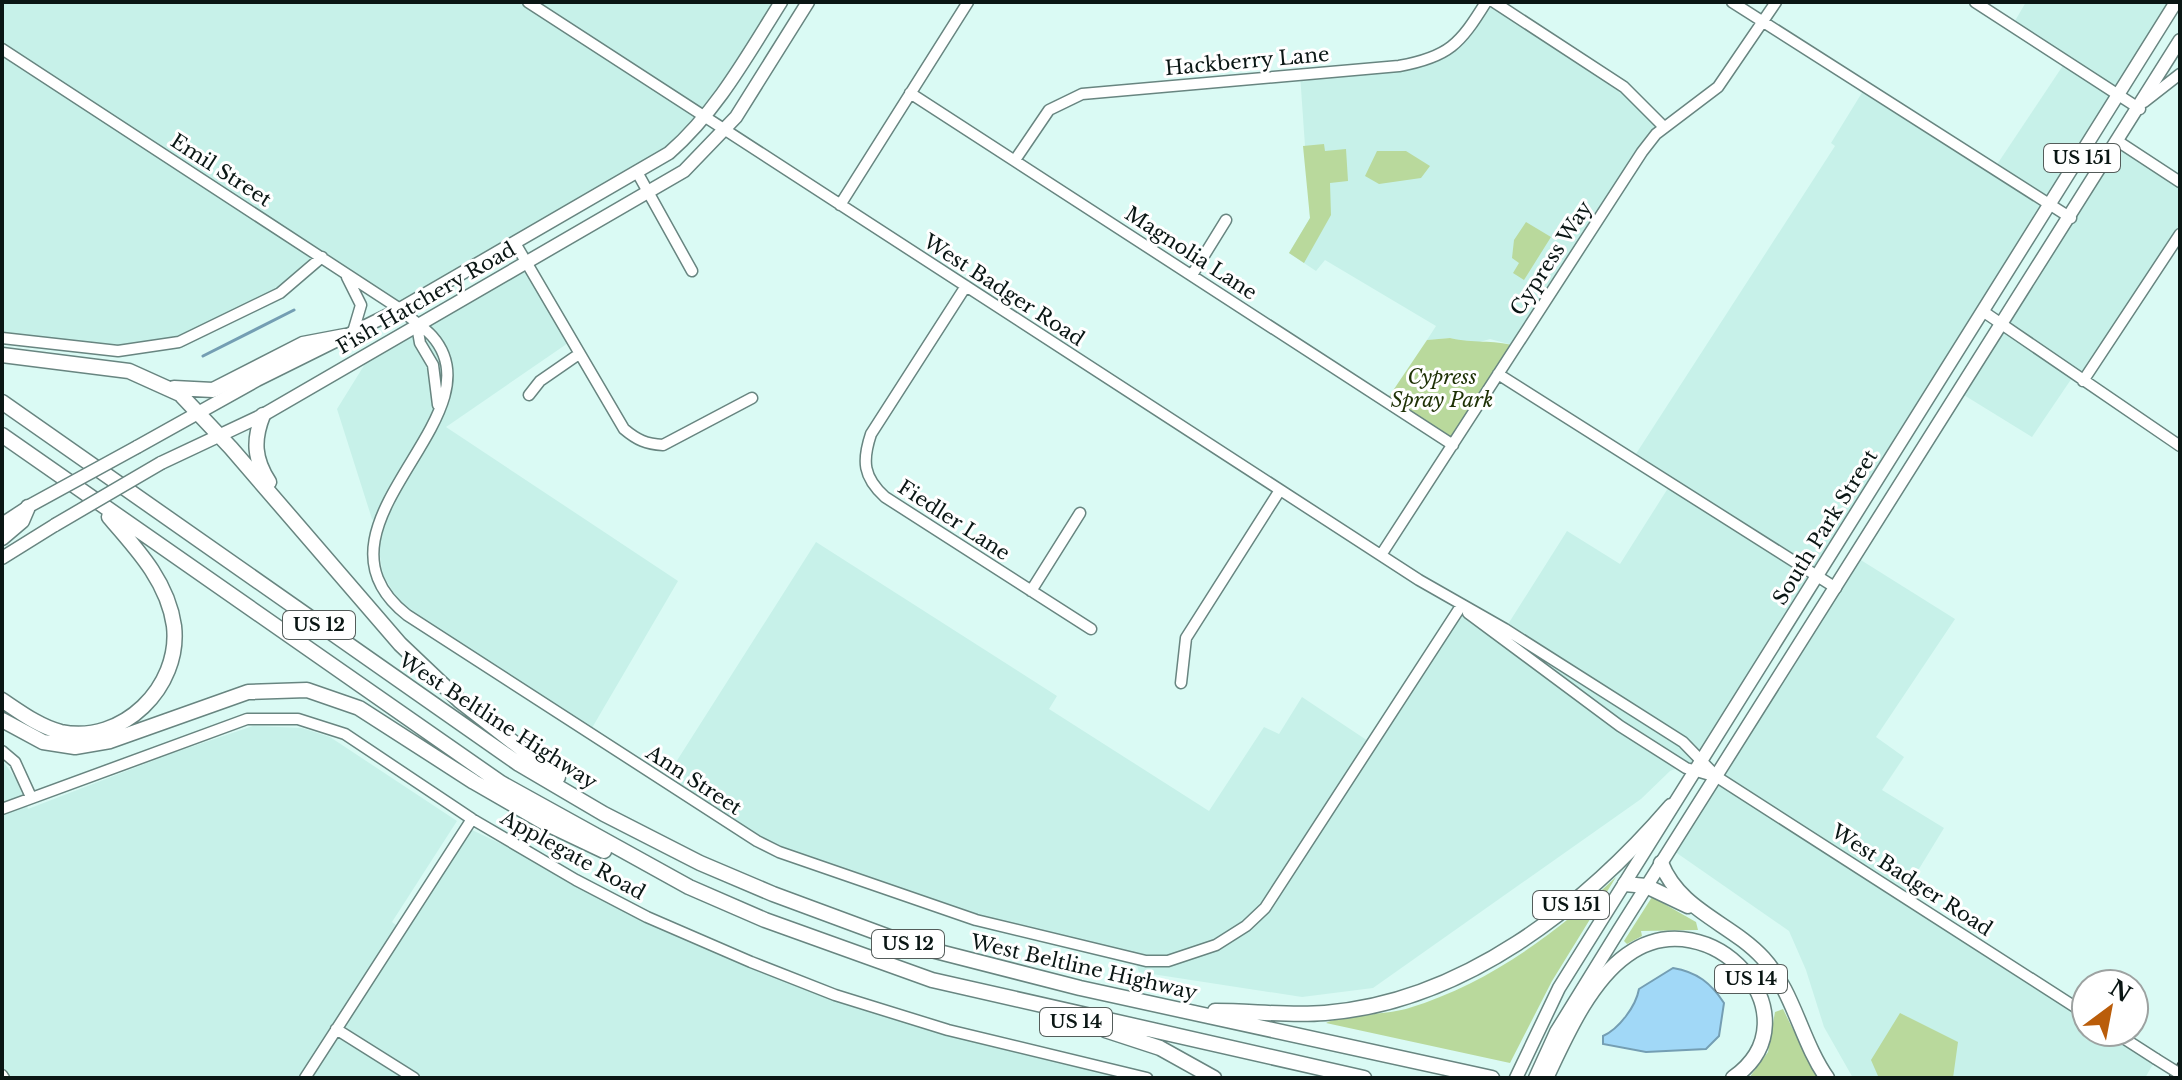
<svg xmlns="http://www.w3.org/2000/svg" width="2182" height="1080" font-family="'Libre Baskerville',serif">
  <rect width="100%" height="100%" fill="#dafaf4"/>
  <!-- built -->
  <path fill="#c7f1e9" d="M2 2H781L717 103 669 153 400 309 322 257 251 309 147 349 2 338Z
    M1486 2 1612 78 1664 127 1516 346 1490 339 1473 344 1450 338 1427 340 1436 326 1325 260 1316 271 1289 253 1310 218 1300 74 1399 66 1446 53Z
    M2026 2H2176L1702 758 1670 771 1641 799 1373 988 1302 997 1139 972 1135 959 976 920 779 852 664 781 816 542 1057 696 1049 709 1209 811 1264 727 1279 734 1302 697 1371 743 1461 606 1505 629 1567 531 1620 564 1670 485 1632 460 1835 146 1831 143 1863 91 1994 169 2064 64 2012 26Z
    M2119 142 2180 182V234L2083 381 2074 375 2032 437 1959 392Z
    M526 263 571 341 446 427 678 581 589 733 407 615 383 575 379 550 383 527 372 519 337 409 373 351Z
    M1856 557 1955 619 1876 737 1904 757 1882 790 1944 828 1903 895 2086 1014V1032H2114L2156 1059 2145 1078H1853L1824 1027 1806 970 1789 931 1671 849Z
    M253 726 302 728 330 737 457 821 392 922 405 932 472 830 751 962 921 1022 1147 1078H2V760L16 779 28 809 173 753Z"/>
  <!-- green -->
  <path fill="#b9d99c" d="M1324 144 1325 151 1346 149 1348 181 1330 183 1331 215 1304 263 1289 253 1310 218 1303 146Z
    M1377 151H1406L1430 166 1421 178 1379 184 1365 176Z
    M1526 222 1551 237 1524 280 1513 273 1519 263 1512 258 1514 240Z
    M1450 338C1474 344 1491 339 1516 346L1453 445 1386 401 1427 340Z
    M1616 877 1552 981 1510 1063 1326 1023C1340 1015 1387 1015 1409 1008 1488 984 1557 933 1616 877Z
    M1652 897 1696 922 1698 930 1641 931 1642 936 1627 944 1624 941Z
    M1783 1009 1814 1072 1818 1078H1749L1768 1052 1775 1012Z
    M1900 1013 1958 1042 1953 1078 1878 1076 1871 1060Z"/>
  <!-- water -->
  <path fill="#a1d8f7" stroke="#749eb3" stroke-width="2" d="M1673 968C1697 972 1711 983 1724 1003L1719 1036 1706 1049 1646 1052 1603 1044V1036C1619 1029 1636 1006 1639 989Z"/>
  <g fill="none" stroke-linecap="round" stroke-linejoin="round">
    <!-- stream -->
    <path stroke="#749eb3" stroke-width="3" d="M203 356 294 310"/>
    <defs>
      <path id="minor" d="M528 2 1419 580 1505 629 1683 742 1717 777 2086 1014
        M1494 2 1624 87 1664 127
        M1732 2 2071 218
        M1975 2 2140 109
        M2 49 400 309C409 318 423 326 432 336 504 417 295 527 407 615L757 841 779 852 976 920 1146 961H1168L1216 945 1246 926 1265 908 1461 606
        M910 93 1453 445
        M2144 102 2180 74
        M2119 142 2180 182
        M1015 160 1049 110 1082 94 1399 66C1449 57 1460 44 1486 2
        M637 172 692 271
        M840 205 968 2
        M515 243 624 429C637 440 646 444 663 445L752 398
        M1192 275 1226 220
        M347 277 361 305 353 332
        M966 286 871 434C862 461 863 477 885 497L1091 629
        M1984 312 2180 446
        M417 326 420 343 433 365 438 405
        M2 338 118 351 179 342 280 293 322 257
        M1498 374 1836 588
        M2083 381 2180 234
        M529 395 540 381 579 354
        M1381 555 1642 152 1656 134 1718 87 1776 2
        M1031 591 1080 513
        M1468 613 1620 726 1686 768 1717 777
        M1181 683 1186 638 1280 490
        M2 751 15 762 31 797
        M2 809 247 719H298L345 734 472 819 576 880 647 917 751 962 835 995 948 1030 1147 1078
        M336 1029 414 1078
        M2114 1032 2156 1059
        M2 1075 4 1078
        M305 1078 472 819"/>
      <path id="major" d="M137 447 257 380 400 309 669 153C717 111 747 56 781 2
        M161 463 263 415 684 171 736 117 808 2
        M2 524 28 507
        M2 558 55 525
        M1516 1078 1559 988 2176 2
        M1535 1078 1556 1032 1619 930 2180 40"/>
      <path id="highway" d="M2 355 129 371 180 394 231 448 400 644 460 701 558 777
        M174 388 213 390 303 344 345 336
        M2 402 519 764 604 814 700 863 773 894 908 944 1080 988 1492 1078
        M263 415C253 440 254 459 269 482
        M2 435 501 783 689 887 765 920 932 980 1364 1078
        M2 538 22 521 28 507
        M2 700C20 712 40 727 61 732 122 745 181 687 174 626 168 582 137 549 109 517
        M2 720 43 742 75 747 110 741 248 692 307 690 359 708 474 782 545 823 604 851
        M1661 863C1680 911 1731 923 1763 958 1794 992 1801 1041 1827 1078
        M1625 884 1646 886 1688 906
        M1215 1011C1252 1011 1288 1016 1325 1013 1463 1002 1584 907 1671 806
        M1105 1030 1160 1048 1214 1078
        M1546 1078C1565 1038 1589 982 1627 955 1710 895 1820 1017 1733 1078"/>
    </defs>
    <!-- minor casing -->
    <use href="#minor" stroke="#688580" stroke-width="13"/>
    <!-- major casing -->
    <use href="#major" stroke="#688580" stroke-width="15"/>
    <!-- highway casing -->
    <use href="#highway" stroke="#688580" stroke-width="17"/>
    <!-- minor -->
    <use href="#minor" stroke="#fff" stroke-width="10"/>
    <!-- major -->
    <use href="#major" stroke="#fff" stroke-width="12"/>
    <!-- highway -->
    <use href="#highway" stroke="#fff" stroke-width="14"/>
    <defs>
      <path id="rail" d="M2171 1078 2180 1064"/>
    </defs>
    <!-- rail casing -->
    <use href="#rail" stroke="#32423f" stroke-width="6"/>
    <!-- rail -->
    <use href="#rail" stroke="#fff" stroke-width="3" stroke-dasharray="9" stroke-linecap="butt"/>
    <defs>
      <path id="minor-bridge" d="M2156 1059 2180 1074"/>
      <path id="major-bridge" d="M31 505 137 447
        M55 525 161 463"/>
    </defs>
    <!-- minor-bridge casing -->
    <use href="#minor-bridge" stroke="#688580" stroke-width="13" stroke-linecap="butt"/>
    <!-- major-bridge casing -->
    <use href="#major-bridge" stroke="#688580" stroke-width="15" stroke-linecap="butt"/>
    <!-- minor-bridge -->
    <use href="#minor-bridge" stroke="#fff" stroke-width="10"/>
    <!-- major-bridge -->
    <use href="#major-bridge" stroke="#fff" stroke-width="12"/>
  </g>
  <g text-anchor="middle" stroke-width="6" stroke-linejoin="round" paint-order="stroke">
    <!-- shield labels -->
    <g fill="#fff" stroke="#545c5a" stroke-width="2">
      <rect x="2044" y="144" width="76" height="28" rx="6"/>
      <rect x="283" y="611" width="72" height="28" rx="6"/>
      <rect x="1533" y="891" width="76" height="28" rx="6"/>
      <rect x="872" y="930" width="72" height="28" rx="6"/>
      <rect x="1715" y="965" width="72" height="28" rx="6"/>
      <rect x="1040" y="1008" width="72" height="28" rx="6"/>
    </g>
    <g font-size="18" font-weight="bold" fill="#0a1614">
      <text x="2082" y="164">US 151</text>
      <text x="319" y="631">US 12</text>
      <text x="1571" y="911">US 151</text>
      <text x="908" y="950">US 12</text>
      <text x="1751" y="985">US 14</text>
      <text x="1076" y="1028">US 14</text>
    </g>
    <!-- street labels -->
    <g font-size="20" fill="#0a1614" stroke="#fff">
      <text transform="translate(1247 61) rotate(-5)" y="7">Hackberry Lane</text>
      <text transform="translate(221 170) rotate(33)" y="7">Emil Street</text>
      <text transform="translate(1191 253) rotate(33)" y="7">Magnolia Lane</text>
      <text transform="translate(1551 258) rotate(-57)" y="7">Cypress Way</text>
      <text transform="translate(1004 290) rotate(33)" y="7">West Badger Road</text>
      <text transform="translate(426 298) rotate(-30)" y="7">Fish Hatchery Road</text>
      <text transform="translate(954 520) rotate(33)" y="7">Fiedler Lane</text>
      <text transform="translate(1825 527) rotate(-58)" y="7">South Park Street</text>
      <text transform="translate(498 721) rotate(33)" y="7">West Beltline Highway</text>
      <text transform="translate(694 780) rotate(33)" y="7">Ann Street</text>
      <text transform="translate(573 855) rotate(29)" y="7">Applegate Road</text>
      <text transform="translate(1912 880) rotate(33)" y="7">West Badger Road</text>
      <text transform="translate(1084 967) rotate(13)" y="7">West Beltline Highway</text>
    </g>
    <!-- park labels -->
    <g font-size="20" font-style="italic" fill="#1e3105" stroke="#fff">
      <text x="1442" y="384">Cypress<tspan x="1442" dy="23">Spray Park</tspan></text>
    </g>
  </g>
  <!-- border -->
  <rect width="2182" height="1080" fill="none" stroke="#0a1614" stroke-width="8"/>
  <!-- north arrow -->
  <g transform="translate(2110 1008) rotate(32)"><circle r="38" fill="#ffffff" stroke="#9da2a1" stroke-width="2"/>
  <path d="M0-6L14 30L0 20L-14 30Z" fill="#ba5d0a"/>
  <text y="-12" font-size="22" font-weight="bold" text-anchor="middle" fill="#0a1614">N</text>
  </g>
</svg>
